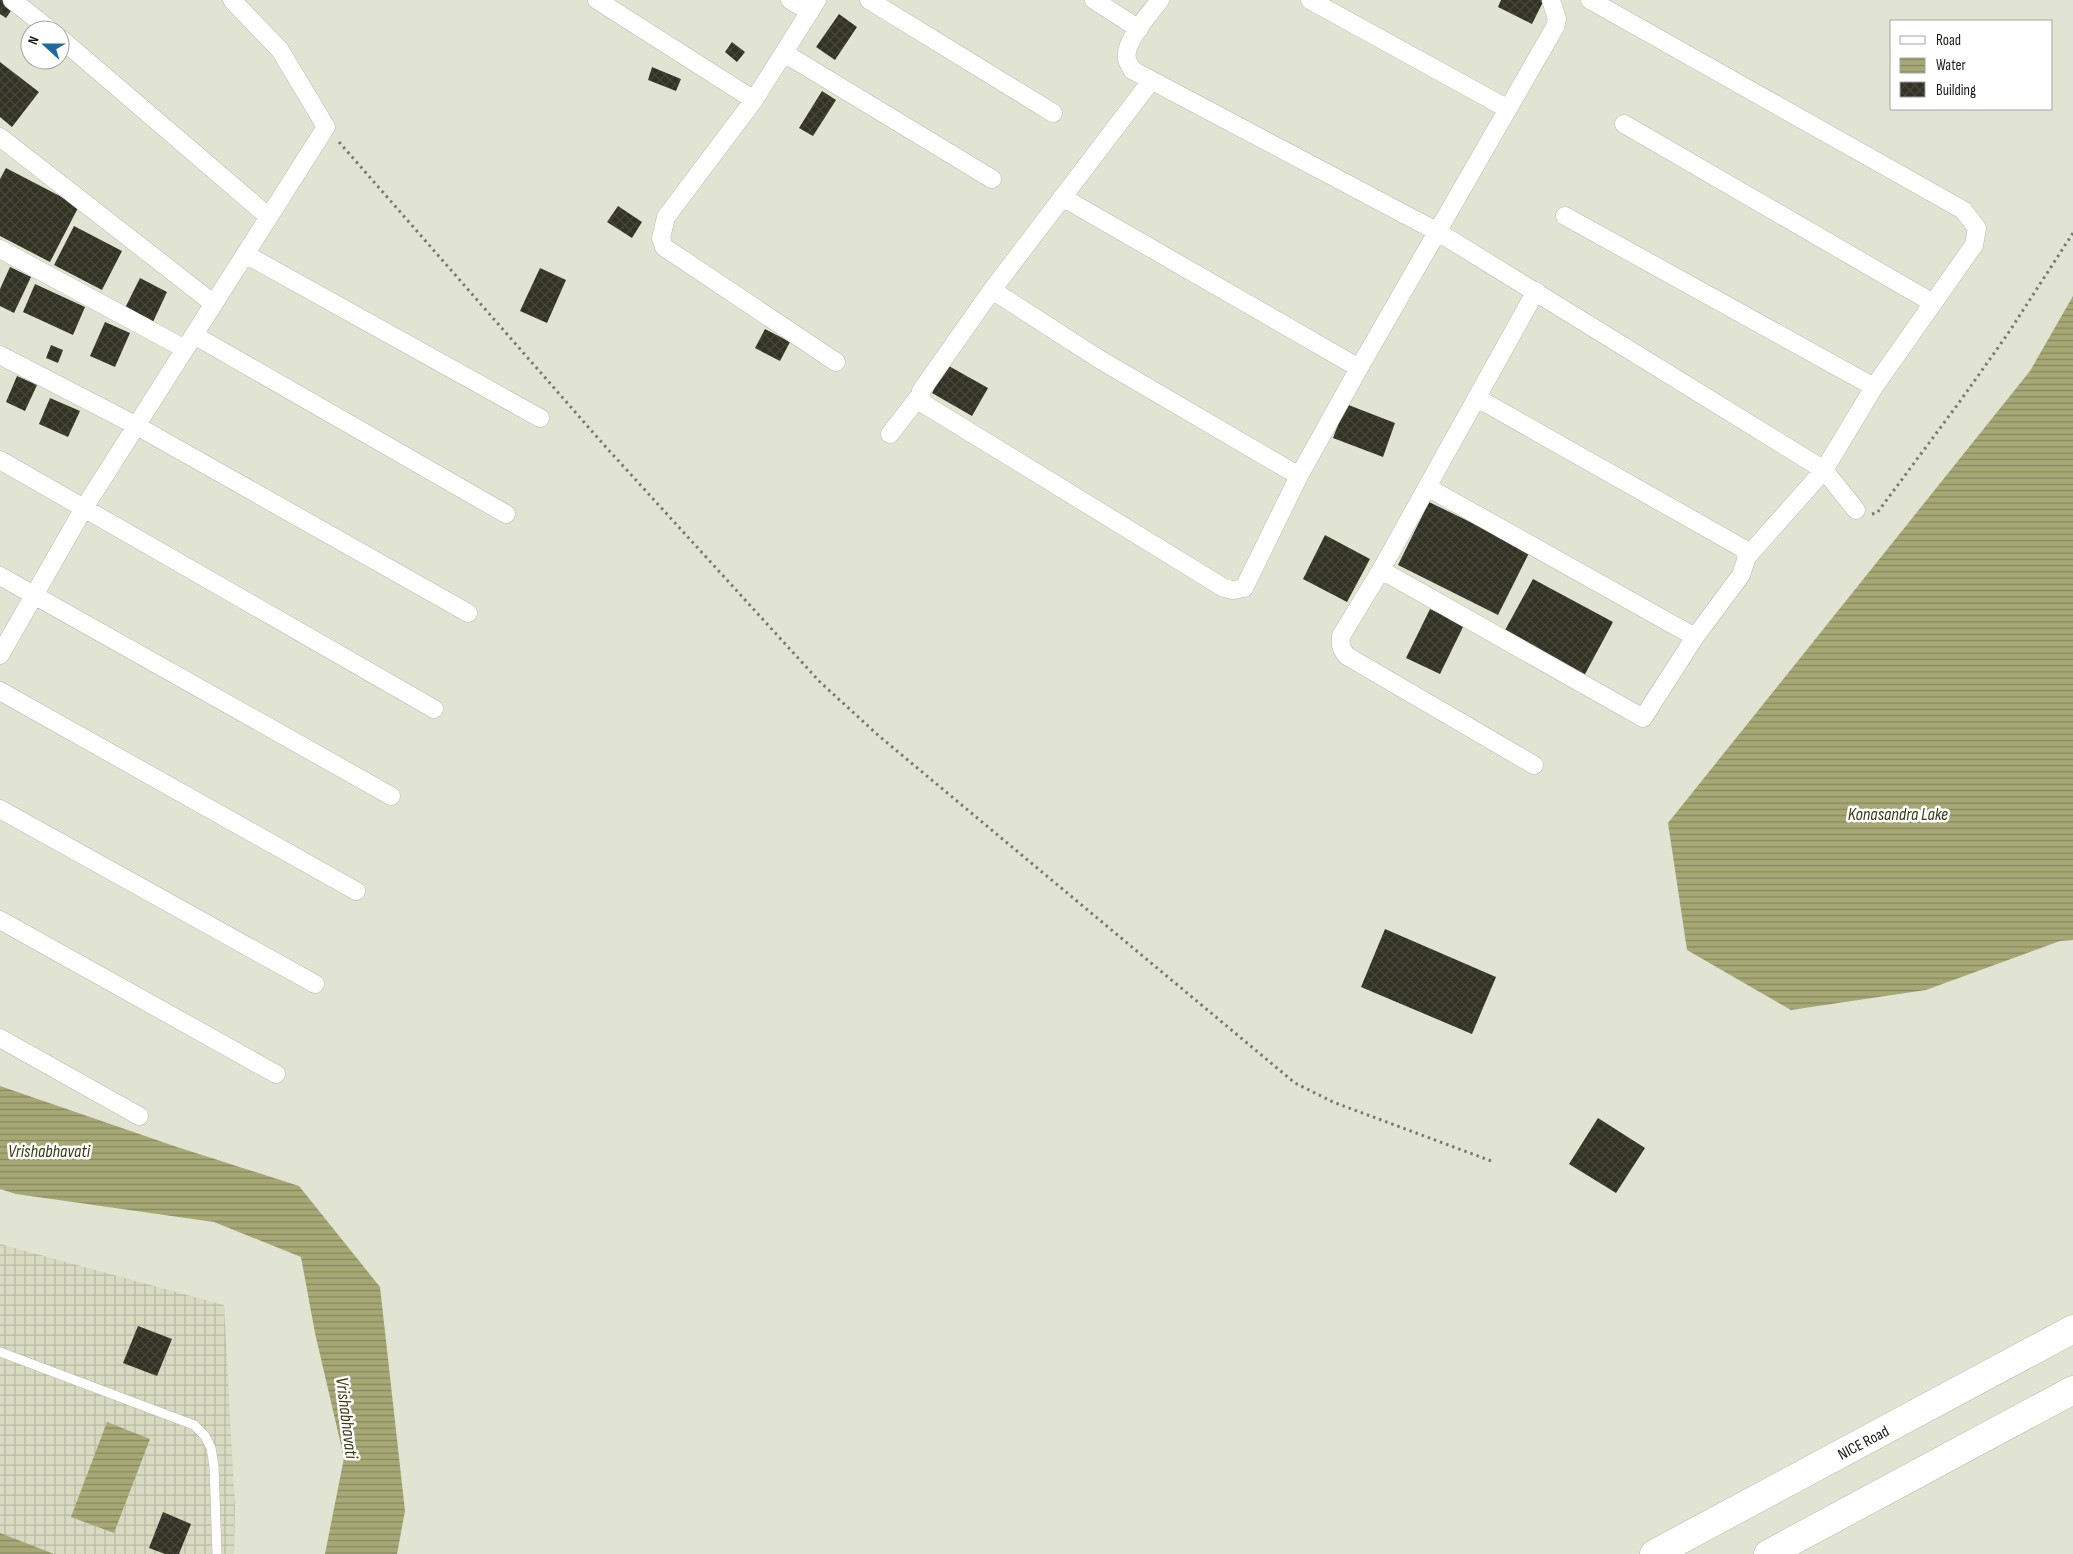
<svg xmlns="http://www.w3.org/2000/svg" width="2073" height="1554" font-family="'Sofia Sans Condensed',sans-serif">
  <defs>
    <pattern id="industrial-grid" width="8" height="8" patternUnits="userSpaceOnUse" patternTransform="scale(1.25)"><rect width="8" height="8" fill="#d8dac2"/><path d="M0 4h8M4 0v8" fill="none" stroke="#b9baa6"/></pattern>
    <pattern id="water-rules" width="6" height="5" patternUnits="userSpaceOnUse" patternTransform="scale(1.25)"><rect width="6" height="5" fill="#a6a875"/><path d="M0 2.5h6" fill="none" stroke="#86885f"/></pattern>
    <pattern id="building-cross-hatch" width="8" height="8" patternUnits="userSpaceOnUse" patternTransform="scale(1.25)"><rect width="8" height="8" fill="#323225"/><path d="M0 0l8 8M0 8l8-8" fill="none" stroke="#46463b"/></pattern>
  </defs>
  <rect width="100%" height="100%" fill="#e2e4d3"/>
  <!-- industrial -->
  <path fill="url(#industrial-grid)" d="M0 1244 224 1305 235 1509 234 1554H0Z"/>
  <!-- water -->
  <path fill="url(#water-rules)" d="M2073 296V940L2060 941 1926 990 1791 1010 1687 950 1668 823 2030 371Z
    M0 1086 177 1147 299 1186 380 1287 405 1511 397 1554H325L344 1458 315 1333 301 1257 214 1222 16 1194 0 1189Z
    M107 1422 150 1439 114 1533 71 1517Z
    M0 1533 54 1554H0Z"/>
  <!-- building -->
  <path fill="url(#building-cross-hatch)" d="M0 0H7L15 5 6 18 0 14Z
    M1501 0H1544L1532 24 1498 7Z
    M839 14 857 27 835 60 816 47Z
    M732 42 745 52 737 62 725 52Z
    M0 62 39 92 12 127 0 117Z
    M652 67 681 79 676 91 648 80Z
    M822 91 836 100 813 136 799 128Z
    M6 168 79 206 50 262 0 236V179Z
    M618 206 642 222 632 238 607 222Z
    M74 226 122 251 102 290 54 265Z
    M10 267 31 277 14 313 0 306V289Z
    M540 268 566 280 547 323 520 311Z
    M140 278 167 292 153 322 125 308Z
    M35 284 85 307 73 335 23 312Z
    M105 322 130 333 115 367 90 356Z
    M765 329 790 342 780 361 755 348Z
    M51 345 63 350 58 363 46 358Z
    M947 365 988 388 972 416 932 393Z
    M17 376 37 385 25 411 6 402Z
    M50 398 80 411 68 437 39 424Z
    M1346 404 1395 423 1383 457 1333 438Z
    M1429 502 1530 551 1498 615 1398 565Z
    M1325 535 1370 559 1347 602 1303 579Z
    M1533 579 1613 622 1584 676 1504 632Z
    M1430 609 1464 625 1440 674 1406 658Z
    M1385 929 1496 977 1472 1034 1361 987Z
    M1598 1118 1645 1148 1616 1193 1569 1164Z
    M138 1326 172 1339 157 1376 123 1363Z
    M163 1512 191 1524 179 1554H165L149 1548Z"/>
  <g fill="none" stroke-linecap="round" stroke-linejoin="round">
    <defs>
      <path id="service" d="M0 1352 194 1425 205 1436 211 1448 214 1466 217 1554"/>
      <path id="minor" d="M12 0 50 30
        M597 0 754 100
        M790 0 810 12
        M817 0 754 100 666 217 661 238 664 247 836 362
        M869 0 1053 113
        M1094 0 1139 29
        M1160 0C1150 13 1123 43 1127 59 1127 62 1131 66 1132 70L1438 232 1824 470 1856 510
        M1310 0 1508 109
        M1590 0 1963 210 1977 228 1974 245 1874 387 1824 470 1747 557
        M60 38 269 217
        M784 53 992 179
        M1151 81 992 290 921 391 920 396 924 404 1224 588 1233 590 1244 588 1299 476 1359 368 1555 27 1557 19 1551 0
        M1624 124 1933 303
        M0 137 214 304
        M1062 197 1359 368
        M1565 216 1874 387
        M0 249 185 349
        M245 254 540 418
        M992 290 1099 359 1299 476
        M194 335 506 514
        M0 355 137 426 468 613
        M890 434 921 394
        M0 460 434 709
        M1427 487 1695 637
        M1381 570 1643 718 1695 637 1741 575 1747 557 1744 549 1477 398
        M0 576 391 796
        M0 655 84 508 326 127 280 50 232 0
        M0 691 356 891
        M1534 765 1347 656C1341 649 1340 645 1341 636L1381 570 1536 291
        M0 809 315 984
        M0 920 276 1074
        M0 1038 139 1116"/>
      <path id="motorway" d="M1654 1554 2073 1329
        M1768 1554 2073 1390"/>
    </defs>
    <!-- service casing -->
    <use href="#service" stroke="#babbab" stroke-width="10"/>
    <!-- minor casing -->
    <use href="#minor" stroke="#babbab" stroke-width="19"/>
    <!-- motorway casing -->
    <use href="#motorway" stroke="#babbab" stroke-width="29"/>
    <!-- path -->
    <path stroke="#797a6e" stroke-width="3" stroke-dasharray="2.5 4" stroke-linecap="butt" d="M339 142 604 445 819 681 879 736 1295 1083 1333 1102 1494 1162
      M1872 514 1877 513 1958 404 2007 335 2073 233"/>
    <!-- service -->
    <use href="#service" stroke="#fff" stroke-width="9"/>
    <!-- minor -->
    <use href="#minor" stroke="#fff" stroke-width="18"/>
    <!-- motorway -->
    <use href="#motorway" stroke="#fff" stroke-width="28"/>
  </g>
  <g text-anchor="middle" stroke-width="5" stroke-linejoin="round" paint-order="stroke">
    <!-- street labels -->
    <g font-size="16" fill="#1a1a14" stroke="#fff">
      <text transform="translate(1863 1442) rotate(-28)" y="6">NICE Road</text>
    </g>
    <!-- water labels -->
    <g font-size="18" font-style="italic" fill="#3a3b12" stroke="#fff">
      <text x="1898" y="820">Konasandra Lake</text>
      <text x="49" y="1157">Vrishabhavati</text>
      <text transform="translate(347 1418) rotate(83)" y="6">Vrishabhavati</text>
    </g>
  </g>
  <!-- legend -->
  <rect x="1890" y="20" width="162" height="90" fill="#ffffff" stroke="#a3a3a1"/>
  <rect x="1900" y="36" width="25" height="8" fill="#ffffff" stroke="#a3a3a1"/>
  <text x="1936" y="45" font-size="15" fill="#1a1a14">Road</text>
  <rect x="1900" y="58" width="25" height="15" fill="url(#water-rules)" stroke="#a3a3a1"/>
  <text x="1936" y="70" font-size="15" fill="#1a1a14">Water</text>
  <rect x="1900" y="82" width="25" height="15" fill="url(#building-cross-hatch)" stroke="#a3a3a1"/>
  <text x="1936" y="95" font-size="15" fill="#1a1a14">Building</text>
  <!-- north arrow -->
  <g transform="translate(45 45) rotate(291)"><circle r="24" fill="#ffffff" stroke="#a3a3a1"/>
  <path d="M0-4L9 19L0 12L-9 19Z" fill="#216a9e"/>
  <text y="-8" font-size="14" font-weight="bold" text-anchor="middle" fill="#1a1a14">N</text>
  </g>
</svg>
